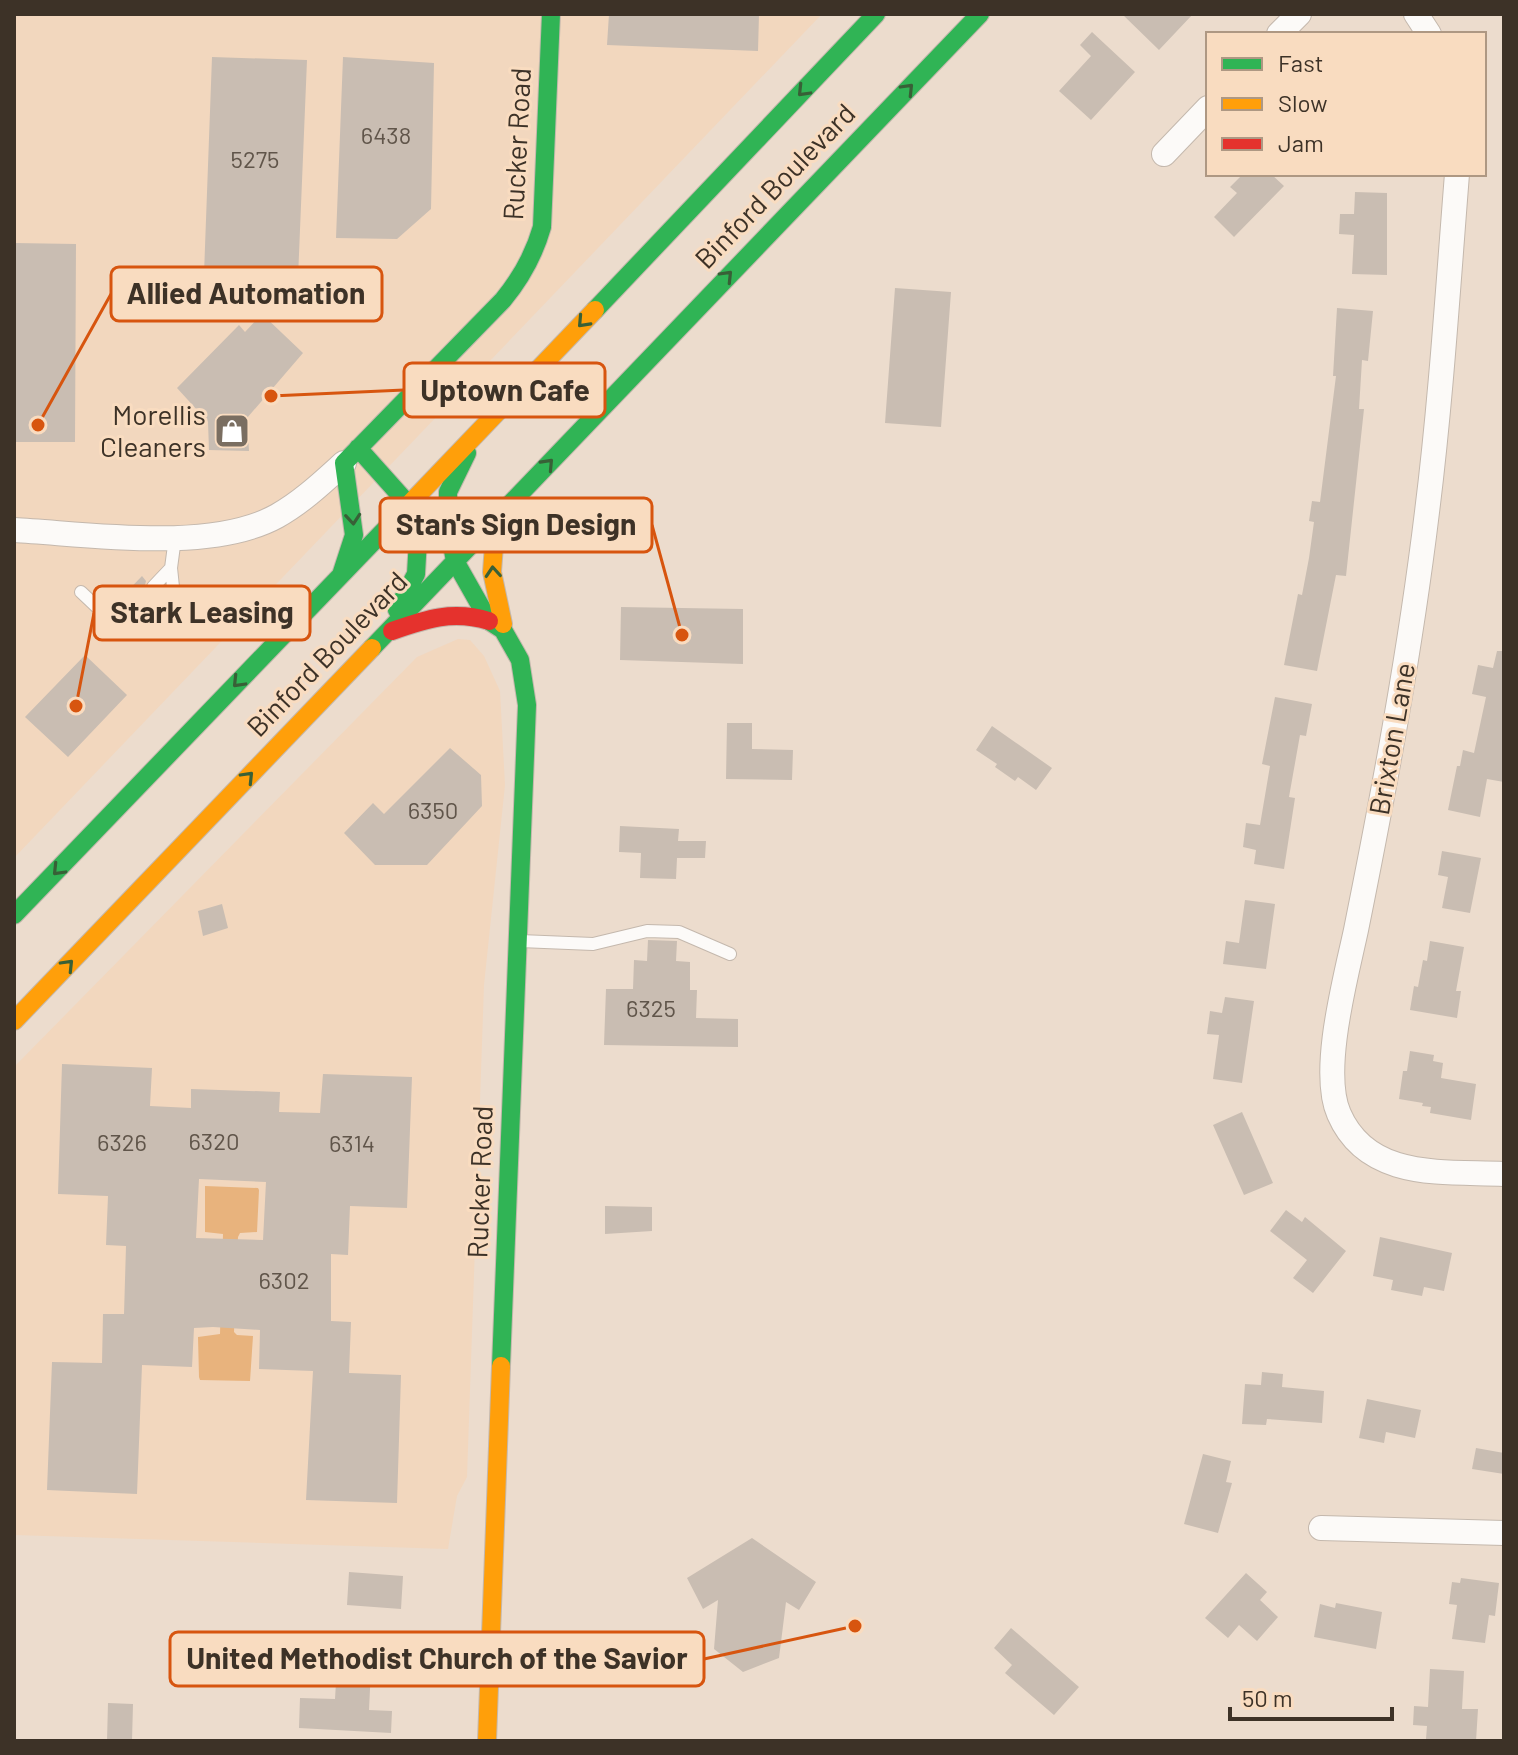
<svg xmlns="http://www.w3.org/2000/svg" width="1518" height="1755" font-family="Barlow,sans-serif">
  <rect width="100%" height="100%" fill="#ecdccd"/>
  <!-- built -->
  <path fill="#f2d7be" d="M14 14H822L14 858Z
    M458 639 470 640 484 656 500 691 505 785 484 985 467 1477 457 1496 448 1549 14 1535V1067L417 657Z"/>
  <!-- water -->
  <path fill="#e8b37d" d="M205 1186 258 1188 259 1190 257 1232 240 1233 238 1237 234 1332 237 1335 253 1336 250 1381 200 1380 199 1377 198 1337 220 1334 223 1234 205 1232Z"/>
  <!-- building -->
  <path fill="#c9bdb2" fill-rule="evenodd" d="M609 14H759L758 51 607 45Z
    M1122 14H1193L1159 50Z
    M1092 32 1135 72 1091 120 1059 91 1091 56 1080 45Z
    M212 57 307 60 298 278 204 274Z
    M343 57 434 63 431 209 397 239 336 238Z
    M1243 174H1271L1284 186 1234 237 1214 217 1237 193 1230 187Z
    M1355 192 1387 193V275L1352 274 1354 235 1339 234 1340 214H1354Z
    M14 243 76 244 75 442H14Z
    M895 288 951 292 941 427 885 423Z
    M1337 308 1373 311 1368 361 1362 360 1359 409H1364L1346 576 1336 575 1317 671 1284 665 1298 594 1302 595 1309 558 1314 522 1309 521 1312 501 1320 502 1336 376H1333Z
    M262 314 303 353 247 418 249 451 209 450 208 422 177 388 239 325 245 332Z
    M142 576 146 581 144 589 147 594 154 596 160 604 170 602 173 605 147 633 144 629 146 624 144 617 137 614 133 608 122 609 116 603Z
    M621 607 743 609V664L620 660Z
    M1497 651H1504V782L1487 779 1480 817 1448 810 1457 766H1460L1463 750 1474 753 1486 697 1472 694 1478 665 1493 668Z
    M85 655 127 695 68 757 25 717Z
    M1275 697 1312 704 1306 736 1300 735 1289 797 1295 798 1284 869 1254 864 1256 850 1243 847 1246 823 1260 825 1270 766 1262 764Z
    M727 723H752V749L793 750 792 780 726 779Z
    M992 726 1052 768 1036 790 1018 777 1015 781 995 767 997 764 976 750Z
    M450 748 481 775 482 806 427 865H375L344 833 373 803 384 814Z
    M620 826 679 829 678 841H706L705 858H677L676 879 640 878 641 853 619 852Z
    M1442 851 1481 858 1470 913 1442 908 1448 877 1438 875Z
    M1245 900 1275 904 1266 969 1223 964 1226 941 1239 943Z
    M222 904 228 928 203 936 198 911Z
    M648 940 677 941 676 961 690 962V990H697L696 1018 738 1019V1047L604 1045 606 989H633L634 960 647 961Z
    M1430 941 1464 947 1456 991H1461L1457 1018 1410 1010 1414 986 1418 987 1423 960 1427 961Z
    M1225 997 1254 1001 1242 1083 1213 1079 1219 1035 1207 1034 1210 1011 1222 1013Z
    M1410 1051 1434 1055 1433 1061 1443 1063 1441 1078 1476 1084 1471 1120 1430 1113 1431 1107 1422 1106 1423 1103 1399 1099 1403 1071H1407Z
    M62 1064 152 1068 150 1106 191 1108V1089L280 1092 279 1112 320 1113 323 1074 412 1077 407 1208 350 1206 348 1255 331 1254V1321L351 1322 349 1373 401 1375 397 1503 306 1500 313 1371 259 1369 260 1330 213 1327 194 1328 192 1367 142 1365 137 1494 47 1490 52 1362 102 1363 103 1314H124L126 1246 106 1245 108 1196 58 1194ZM199 1179 266 1182 263 1240 196 1238Z
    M1242 1112 1273 1183 1244 1195 1213 1125Z
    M605 1206 652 1207V1231L605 1234Z
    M1286 1210 1302 1222 1305 1217 1346 1251 1313 1293 1293 1278 1307 1260 1270 1231Z
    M1380 1237 1452 1253 1444 1291 1424 1287 1422 1296 1391 1290 1393 1280 1373 1276Z
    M1262 1372 1283 1374 1282 1387 1324 1391 1322 1423 1267 1419 1266 1425 1242 1424 1245 1384 1261 1385Z
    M1367 1399 1421 1410 1415 1438 1386 1432 1384 1443 1359 1438Z
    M1476 1448 1504 1453V1474L1472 1469Z
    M1203 1454 1231 1461 1226 1482 1232 1483 1218 1533 1184 1524Z
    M752 1538 816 1582 799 1610 786 1602 779 1658 743 1672 714 1649 718 1600 703 1609 687 1578Z
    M349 1572 403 1576 401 1609 347 1605Z
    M1246 1573 1267 1592 1260 1600 1278 1617 1257 1641 1239 1625 1228 1638 1205 1618Z
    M1461 1578 1499 1583 1495 1616 1489 1615 1485 1643 1452 1639 1457 1605 1449 1604 1452 1582 1460 1583Z
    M1336 1603 1382 1612 1376 1649 1314 1637 1320 1604 1335 1608Z
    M1011 1628 1079 1687 1054 1715 1005 1673 1012 1665 994 1648Z
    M337 1666 371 1668 369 1710 392 1711 391 1733 299 1728 300 1698 335 1699Z
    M1430 1669 1464 1671 1462 1709H1478L1476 1741 1426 1739 1427 1726 1413 1725 1414 1706 1428 1707Z
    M108 1703 133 1704 132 1741H107Z"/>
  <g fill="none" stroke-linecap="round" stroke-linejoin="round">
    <defs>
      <path id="lane" d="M153 587 171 568
        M81 592 118 627 128 615
        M163 596 173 587 171 568 175 538
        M118 627 127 634 137 623
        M520 941 593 944 647 931 679 932 730 954"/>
      <path id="street" d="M1416 14 1429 34
        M1279 34 1299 14
        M1164 154 1208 108
        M1457 174C1448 287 1441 400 1427 512 1410 652 1384 791 1356 930 1346 977 1320 1071 1339 1114 1368 1181 1444 1171 1504 1174
        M14 530C89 534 210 553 277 516 302 502 323 482 344 463
        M1321 1528 1504 1533"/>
      <path id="fast" d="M595 310 876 14
        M358 448 408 504
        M455 561 489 621 503 630 520 660 527 705 501 1366
        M455 561 448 524V492L467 453
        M341 575 354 535 344 463 503 300C522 277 534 255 542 227L551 14
        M397 610 416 574 418 539 408 504
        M372 648 980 14
        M14 915 398 516"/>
      <path id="slow" d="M501 514 494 545 492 572 503 624
        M398 516 595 310
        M14 1021 372 648
        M487 1741 501 1366"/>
      <path id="jam" d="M392 631C426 619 453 610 489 621"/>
    </defs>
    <!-- lane casing -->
    <use href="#lane" stroke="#c4b8ad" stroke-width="14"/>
    <!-- street casing -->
    <use href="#street" stroke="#c4b8ad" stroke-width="26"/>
    <!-- fast casing -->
    <use href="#fast" stroke="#c4b8ad" stroke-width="20"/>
    <!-- slow casing -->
    <use href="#slow" stroke="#c4b8ad" stroke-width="20"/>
    <!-- jam casing -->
    <use href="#jam" stroke="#c4b8ad" stroke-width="20"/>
    <!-- lane -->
    <use href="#lane" stroke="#fcfaf8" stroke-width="12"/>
    <!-- street -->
    <use href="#street" stroke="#fcfaf8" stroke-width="24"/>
    <!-- fast -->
    <use href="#fast" stroke="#30b455" stroke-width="18"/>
    <!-- slow -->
    <use href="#slow" stroke="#ff9f0a" stroke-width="18"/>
    <!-- jam -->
    <use href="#jam" stroke="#e5322d" stroke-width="18"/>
  </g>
  <!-- one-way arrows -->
  <defs><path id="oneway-chevron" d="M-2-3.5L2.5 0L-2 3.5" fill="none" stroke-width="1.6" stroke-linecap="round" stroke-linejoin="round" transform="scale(2)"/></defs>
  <g stroke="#386037">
    <use href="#oneway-chevron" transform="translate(908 89) rotate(-46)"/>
    <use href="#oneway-chevron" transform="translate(803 91) rotate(134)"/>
    <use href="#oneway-chevron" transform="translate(727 276) rotate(-46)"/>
    <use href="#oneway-chevron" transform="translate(583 322) rotate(133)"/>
    <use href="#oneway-chevron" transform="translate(548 464) rotate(-47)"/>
    <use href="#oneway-chevron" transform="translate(353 519) rotate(85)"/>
    <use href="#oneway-chevron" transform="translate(493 572) rotate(-94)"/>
    <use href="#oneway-chevron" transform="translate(238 682) rotate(134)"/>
    <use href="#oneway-chevron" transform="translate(248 777) rotate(-46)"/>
    <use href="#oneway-chevron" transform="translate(58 870) rotate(134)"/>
    <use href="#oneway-chevron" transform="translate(68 965) rotate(-46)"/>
  </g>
  <!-- icons -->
  <defs>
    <symbol id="shop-square" viewBox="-11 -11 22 22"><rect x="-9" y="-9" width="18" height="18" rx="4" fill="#7a6e61" stroke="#f9dcc0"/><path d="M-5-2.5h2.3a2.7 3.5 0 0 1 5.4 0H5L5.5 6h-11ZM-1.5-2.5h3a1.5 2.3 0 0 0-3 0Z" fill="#fff"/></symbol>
  </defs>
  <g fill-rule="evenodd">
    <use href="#shop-square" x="212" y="411" width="40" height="40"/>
  </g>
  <g text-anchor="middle" stroke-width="6" stroke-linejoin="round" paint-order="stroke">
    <!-- number labels -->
    <g font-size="24" fill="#60554a">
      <text x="386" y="144">6438</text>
      <text x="255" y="168">5275</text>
      <text x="433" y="819">6350</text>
      <text x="651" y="1017">6325</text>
      <text x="214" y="1150">6320</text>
      <text x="122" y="1151">6326</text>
      <text x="352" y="1152">6314</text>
      <text x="284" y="1289">6302</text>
    </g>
    <!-- street labels -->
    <g font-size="28" fill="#3d3227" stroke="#f9dcc0">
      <text transform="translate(517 144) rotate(-87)" y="10">Rucker Road</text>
      <text transform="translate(775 186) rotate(-46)" y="10">Binford Boulevard</text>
      <text transform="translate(327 654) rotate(-46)" y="10">Binford Boulevard</text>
      <text transform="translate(1392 739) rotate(-80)" y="10">Brixton Lane</text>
      <text transform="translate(480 1182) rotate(-88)" y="10">Rucker Road</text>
    </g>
    <!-- poi labels -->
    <g font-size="28" fill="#3d3227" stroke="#f9dcc0" text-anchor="end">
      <text x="206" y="425">Morellis<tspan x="206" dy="32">Cleaners</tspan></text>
    </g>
  </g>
  <!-- callouts -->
  <path fill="none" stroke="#d7550f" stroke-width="3" d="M38 425L111 294M271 396L404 390M682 635L652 525M76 706L94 613M855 1626L704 1659"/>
  <g fill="#d7550f" stroke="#f9dcc0" stroke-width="3">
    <circle cx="38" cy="425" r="8"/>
    <circle cx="271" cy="396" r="8"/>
    <circle cx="682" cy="635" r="8"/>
    <circle cx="76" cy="706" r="8"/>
    <circle cx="855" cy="1626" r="8"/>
  </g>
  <g fill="#f9dcc0" stroke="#d7550f" stroke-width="3">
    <rect x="111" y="267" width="271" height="54" rx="8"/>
    <rect x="404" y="363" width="201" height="54" rx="8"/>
    <rect x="380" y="498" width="272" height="54" rx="8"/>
    <rect x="94" y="586" width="216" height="54" rx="8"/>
    <rect x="170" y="1632" width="534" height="54" rx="8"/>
  </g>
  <g font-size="30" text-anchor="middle" font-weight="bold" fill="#3d3227">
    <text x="246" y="304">Allied Automation</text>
    <text x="505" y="401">Uptown Cafe</text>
    <text x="516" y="535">Stan's Sign Design</text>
    <text x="202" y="623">Stark Leasing</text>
    <text x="437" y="1669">United Methodist Church of the Savior</text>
  </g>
  <!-- border -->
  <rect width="1518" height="1755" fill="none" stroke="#3d3227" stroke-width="32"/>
  <!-- legend -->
  <rect x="1206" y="32" width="280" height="144" fill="#f9dcc0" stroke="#ae9883" stroke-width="2"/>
  <rect x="1222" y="58" width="40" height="12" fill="#30b455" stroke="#ae9883" stroke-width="2"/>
  <text x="1278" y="72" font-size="24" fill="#3d3227">Fast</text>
  <rect x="1222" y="98" width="40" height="12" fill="#ff9f0a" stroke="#ae9883" stroke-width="2"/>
  <text x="1278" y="112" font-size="24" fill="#3d3227">Slow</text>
  <rect x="1222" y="138" width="40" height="12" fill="#e5322d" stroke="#ae9883" stroke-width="2"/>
  <text x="1278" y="152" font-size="24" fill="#3d3227">Jam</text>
  <!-- scale -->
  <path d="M1230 1707v12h162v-12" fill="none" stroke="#3d3227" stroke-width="4"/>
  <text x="1242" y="1707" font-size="24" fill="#3d3227" stroke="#f9dcc0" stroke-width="6" paint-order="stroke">50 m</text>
</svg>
